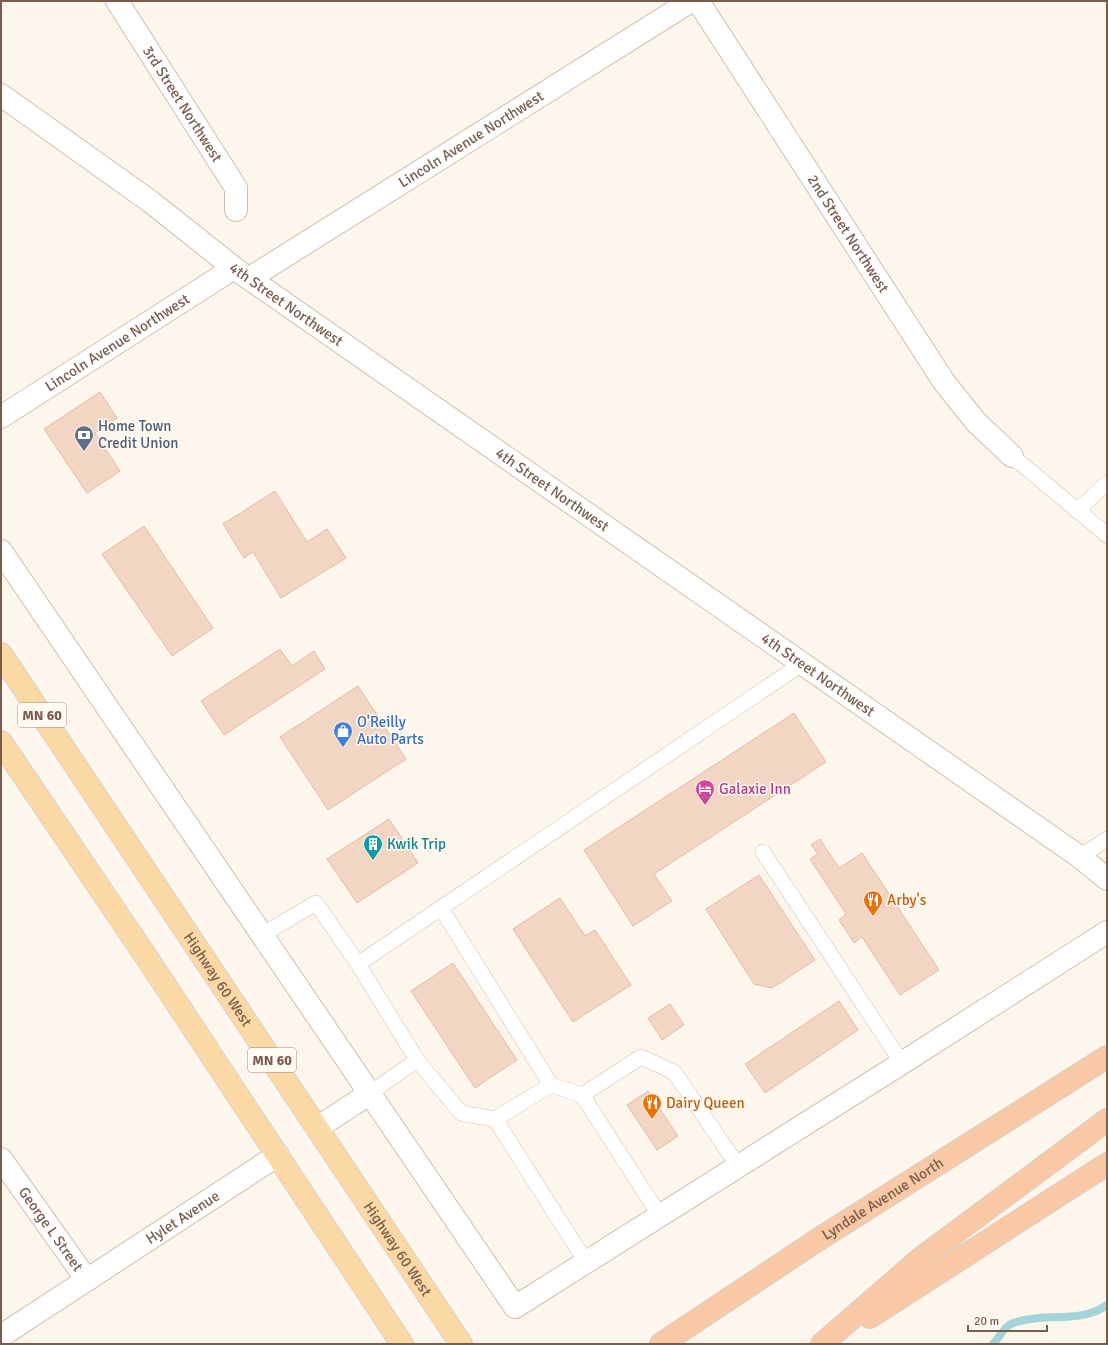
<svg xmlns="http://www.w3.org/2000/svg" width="1108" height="1345" font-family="Signika,sans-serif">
  <rect width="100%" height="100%" fill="#fdf6ec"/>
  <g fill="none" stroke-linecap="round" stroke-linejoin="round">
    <!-- stream -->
    <path stroke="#a5d3da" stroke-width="8" d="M993 1344C998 1339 1005 1326 1011 1324 1042 1311 1079 1325 1107 1305"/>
  </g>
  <!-- building -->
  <path fill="#f3d5c3" stroke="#e6bba3" d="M100 392 117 418 95 433 120 471 87 493 44 429Z
    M275 491 307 542 327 529 346 558 281 598 253 552 244 558 223 524Z
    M144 526 213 628 172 656 102 554Z
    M280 649 292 666 314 651 325 669 224 735 201 701Z
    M358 686 406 759 328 810 280 737Z
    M794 713 826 762 654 874 672 901 633 926 584 850Z
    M389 819 418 863 357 903 327 859Z
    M820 839 839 868 862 853 939 970 900 995 862 937 854 943 839 920 846 914 810 859 818 854 811 845Z
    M759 875 815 960 772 988 754 984 706 909Z
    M560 898 585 936 595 930 631 985 573 1022 513 929Z
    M453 963 517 1060 475 1088 411 991Z
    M839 1001 858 1030 765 1093 745 1064Z
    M670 1004 684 1025 662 1040 648 1018Z
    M648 1091 678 1136 657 1150 627 1105Z"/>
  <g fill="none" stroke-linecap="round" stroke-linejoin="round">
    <defs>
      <path id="service" d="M1012 456 1107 535
        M1077 511 1107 483
        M763 852 902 1063
        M1080 857 1107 839
        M441 908 551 1085
        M262 935 316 903 358 964 417 1060 461 1113 495 1119 586 1262
        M358 964 803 663
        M369 1094 417 1060
        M582 1095 660 1216
        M495 1119 551 1085 582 1095 641 1057 674 1072 738 1166"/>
      <g id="minor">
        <path id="s1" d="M117 1 236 188V210"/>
        <path id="s2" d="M698 1 944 382 976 422 1012 456"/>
        <path id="s3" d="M250 278 691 1"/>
        <path id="s4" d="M1 417 234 268"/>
        <path d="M1 551 515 1307 902 1063 1107 932"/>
        <path d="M317 1128 369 1094"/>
        <path id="s5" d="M1 1159 87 1280"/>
        <path id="s6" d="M1 1336 278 1155"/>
      </g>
      <g id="tertiary">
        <path id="s7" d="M1 95 151 202 234 268 1080 857 1107 879"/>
      </g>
      <g id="primary">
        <path id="s8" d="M1 654 461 1344"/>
        <path d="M1 742 149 961 402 1344"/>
      </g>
      <g id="trunk">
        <path d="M870 1317 1107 1164"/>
        <path id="s9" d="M661 1344 819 1239 1107 1057"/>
        <path d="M822 1344 920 1259 1107 1120"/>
      </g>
    </defs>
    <!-- service casing -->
    <use href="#service" stroke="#d1beb0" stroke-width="16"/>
    <!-- minor casing -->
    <use href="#minor" stroke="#d1beb0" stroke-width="24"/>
    <!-- tertiary casing -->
    <use href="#tertiary" stroke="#d1beb0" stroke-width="24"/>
    <!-- primary casing -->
    <use href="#primary" stroke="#dad1cd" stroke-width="24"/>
    <!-- trunk casing -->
    <use href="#trunk" stroke="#dad1cd" stroke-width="24"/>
    <!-- service -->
    <use href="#service" stroke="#fff" stroke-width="15"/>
    <!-- minor -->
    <use href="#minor" stroke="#fff" stroke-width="22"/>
    <!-- tertiary -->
    <use href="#tertiary" stroke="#fff" stroke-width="22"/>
    <!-- primary -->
    <use href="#primary" stroke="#fbd9a5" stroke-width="22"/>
    <!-- trunk -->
    <use href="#trunk" stroke="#f9c8a4" stroke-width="22"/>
  </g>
  <!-- icons -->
  <defs>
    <symbol id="bank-pin" viewBox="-11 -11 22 30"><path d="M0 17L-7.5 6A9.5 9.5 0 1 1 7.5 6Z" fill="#5c6f8a" stroke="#fffaf3"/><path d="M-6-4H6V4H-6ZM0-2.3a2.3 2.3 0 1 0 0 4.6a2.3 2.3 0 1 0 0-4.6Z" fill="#fff"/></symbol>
    <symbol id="shop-pin" viewBox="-11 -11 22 30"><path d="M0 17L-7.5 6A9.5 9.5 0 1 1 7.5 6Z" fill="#3f7fe0" stroke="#fffaf3"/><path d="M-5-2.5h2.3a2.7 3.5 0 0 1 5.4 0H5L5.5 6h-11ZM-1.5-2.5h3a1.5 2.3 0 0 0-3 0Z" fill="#fff"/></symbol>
    <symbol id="hotel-pin" viewBox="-11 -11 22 30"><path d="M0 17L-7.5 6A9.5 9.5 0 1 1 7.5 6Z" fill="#d1479c" stroke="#fffaf3"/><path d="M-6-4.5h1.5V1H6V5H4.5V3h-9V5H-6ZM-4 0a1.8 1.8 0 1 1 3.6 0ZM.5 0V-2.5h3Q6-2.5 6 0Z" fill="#fff"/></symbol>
    <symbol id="building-pin" viewBox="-11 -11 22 30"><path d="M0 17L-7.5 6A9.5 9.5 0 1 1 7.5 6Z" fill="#0f9aa8" stroke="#fffaf3"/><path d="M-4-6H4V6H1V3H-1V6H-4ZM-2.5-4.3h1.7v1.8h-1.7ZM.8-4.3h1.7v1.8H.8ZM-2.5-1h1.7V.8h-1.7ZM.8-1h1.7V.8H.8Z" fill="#fff"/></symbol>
    <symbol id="restaurant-pin" viewBox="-11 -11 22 30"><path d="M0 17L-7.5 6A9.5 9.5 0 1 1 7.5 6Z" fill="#e8710a" stroke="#fffaf3"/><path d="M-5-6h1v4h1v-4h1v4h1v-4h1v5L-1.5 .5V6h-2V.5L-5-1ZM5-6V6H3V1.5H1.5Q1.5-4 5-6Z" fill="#fff"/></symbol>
  </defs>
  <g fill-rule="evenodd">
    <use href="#bank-pin" x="73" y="424" width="22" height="30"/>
    <use href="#shop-pin" x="332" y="720" width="22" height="30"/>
    <use href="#hotel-pin" x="694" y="778" width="22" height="30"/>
    <use href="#building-pin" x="362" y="833" width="22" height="30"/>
    <use href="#restaurant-pin" x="862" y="889" width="22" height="30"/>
    <use href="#restaurant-pin" x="641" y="1092" width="22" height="30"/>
  </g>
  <g text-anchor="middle" stroke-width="3" stroke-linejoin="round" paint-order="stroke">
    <!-- shield labels -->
    <g fill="#fffaf3" stroke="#a28b7f" stroke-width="1">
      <rect x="18" y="703" width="48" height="24" rx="3"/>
      <rect x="248" y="1048" width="48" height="24" rx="3"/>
    </g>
    <g font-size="14" font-weight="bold" fill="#7a5c4d">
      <text x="42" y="720">MN 60</text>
      <text x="272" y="1065">MN 60</text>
    </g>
    <!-- street labels -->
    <g font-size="15" fill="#7a5c4d" stroke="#fffaf3">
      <text dy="5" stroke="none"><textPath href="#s1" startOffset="122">3rd Street Northwest</textPath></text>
      <text dy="5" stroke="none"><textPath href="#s3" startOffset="261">Lincoln Avenue Northwest</textPath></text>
      <text dy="5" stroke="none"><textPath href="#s2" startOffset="277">2nd Street Northwest</textPath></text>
      <text dy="5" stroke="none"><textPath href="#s7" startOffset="354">4th Street Northwest</textPath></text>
      <text dy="5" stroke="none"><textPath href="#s4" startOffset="138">Lincoln Avenue Northwest</textPath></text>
      <text dy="5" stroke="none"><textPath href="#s7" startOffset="678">4th Street Northwest</textPath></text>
      <text dy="5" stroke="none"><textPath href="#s7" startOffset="1002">4th Street Northwest</textPath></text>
      <text dy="5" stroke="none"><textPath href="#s8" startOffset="391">Highway 60 West</textPath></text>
      <text dy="5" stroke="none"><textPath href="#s9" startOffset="265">Lyndale Avenue North</textPath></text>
      <text dy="5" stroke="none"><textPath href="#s6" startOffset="217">Hylet Avenue</textPath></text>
      <text dy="5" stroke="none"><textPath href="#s5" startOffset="86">George L Street</textPath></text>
      <text dy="5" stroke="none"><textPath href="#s8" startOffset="715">Highway 60 West</textPath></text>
    </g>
    <!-- service labels -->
    <g font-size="15" fill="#4e5e75" stroke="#fffaf3" text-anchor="start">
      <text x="98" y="431">Home Town<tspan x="98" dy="17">Credit Union</tspan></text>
    </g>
    <!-- shop labels -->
    <g font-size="15" fill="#366cbe" stroke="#fffaf3" text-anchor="start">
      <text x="357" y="727">O'Reilly<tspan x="357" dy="17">Auto Parts</tspan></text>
    </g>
    <!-- hotel labels -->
    <g font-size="15" fill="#b23c85" stroke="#fffaf3" text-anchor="start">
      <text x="719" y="794">Galaxie Inn</text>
    </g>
    <!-- culture labels -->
    <g font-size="15" fill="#0d838f" stroke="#fffaf3" text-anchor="start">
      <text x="387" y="849">Kwik Trip</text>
    </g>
    <!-- food labels -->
    <g font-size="15" fill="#c56008" stroke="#fffaf3" text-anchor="start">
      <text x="887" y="905">Arby's</text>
      <text x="666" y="1108">Dairy Queen</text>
    </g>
  </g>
  <!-- border -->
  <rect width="1108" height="1345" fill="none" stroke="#7a5c4d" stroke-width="4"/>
  <!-- scale -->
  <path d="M968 1325v6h79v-6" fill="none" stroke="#7a5c4d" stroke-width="2"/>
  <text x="974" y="1325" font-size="12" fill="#7a5c4d" stroke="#fffaf3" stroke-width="3" paint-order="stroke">20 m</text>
</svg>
